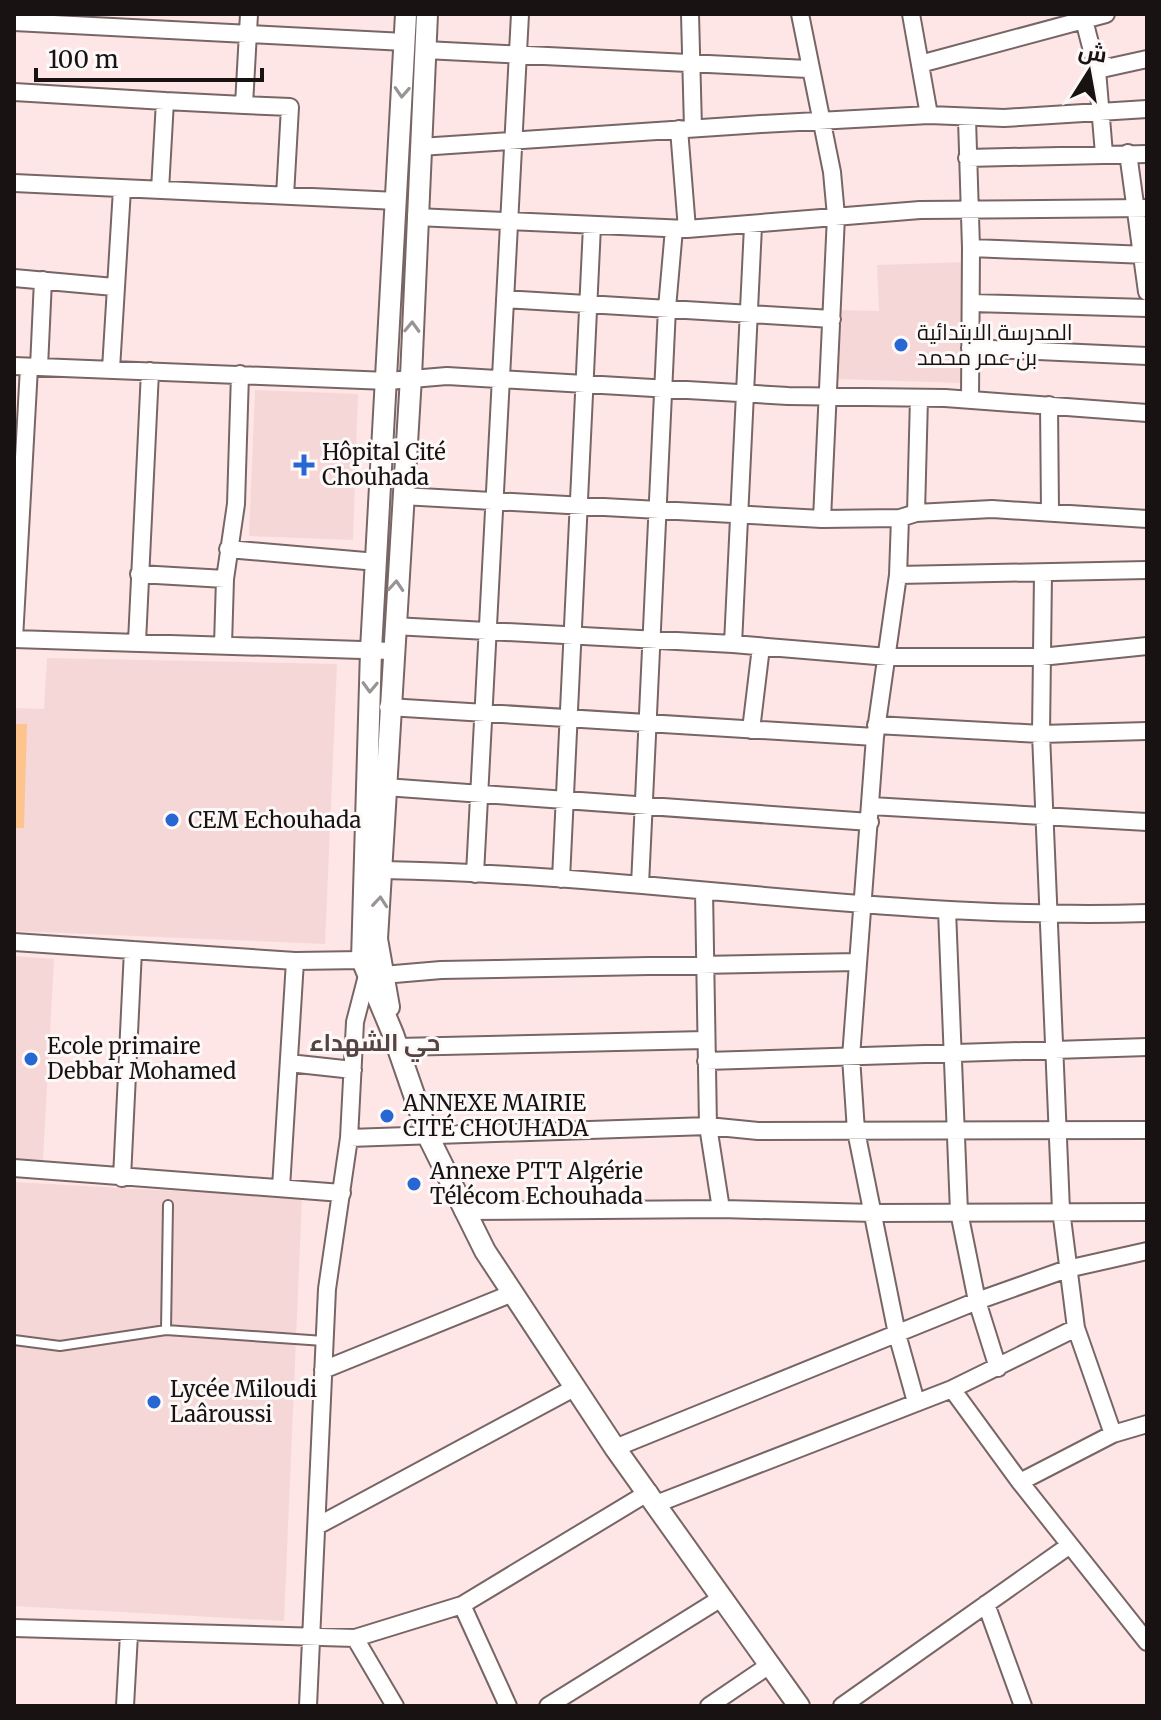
<svg xmlns="http://www.w3.org/2000/svg" width="1161" height="1720" font-family="Merriweather,Cairo,serif">
  <rect width="100%" height="100%" fill="#fee6e6"/>
  <!-- built -->
  <path fill="#f6d7d7" d="M967 262 964 383 837 379 839 310 879 311 877 265Z
    M255 390 358 394 353 540 249 536Z
    M47 658 337 664 325 944 14 931V708L44 709Z
    M14 956 54 959 43 1160 14 1159Z
    M14 1182 302 1198 284 1621 14 1606Z"/>
  <!-- green -->
  <path fill="#fdc48d" d="M14 724H27L24 828H14Z"/>
  <g fill="none" stroke-linecap="round" stroke-linejoin="round">
    <defs>
      <path id="service" d="M166 1330 168 1205
        M14 1340 60 1346 166 1330 324 1341"/>
      <path id="minor" d="M690 14 693 128
        M800 14 832 172 836 216 822 519
        M911 14 929 115
        M1084 20 1097 70 1104 154
        M14 22 405 42
        M425 50 808 69
        M920 64 1106 14
        M1097 70 1147 59
        M14 92 165 101 160 190
        M165 101 244 105 249 14
        M244 105 290 107 285 196
        M967 119 971 248 970 400
        M679 129 687 229
        M420 147 761 124 929 115 1004 118 1147 109
        M1128 153 1147 292
        M967 158 1147 154
        M14 183 397 201
        M416 217 687 229 920 210 1147 208
        M971 248 1147 255
        M14 278 114 287
        M505 299 832 319
        M971 303 1147 308
        M970 348 1147 356
        M14 366 388 381 447 376 788 396 945 398 1147 413
        M29 367 14 639 392 651
        M39 367 43 280
        M111 369 122 189
        M1049 405 1050 511
        M402 496 822 519 900 518 916 513 992 509 1147 519
        M916 513 919 398
        M900 518 898 575 875 737 851 1057 856 1131 897 1334 916 1402
        M228 549 377 562
        M139 574 225 579
        M1043 574 1041 734 1061 1210 1076 1328 1113 1434
        M898 575 1147 570
        M394 626 733 644 888 657H1041L1147 646
        M137 642 150 371
        M733 644 753 226
        M223 645 225 579 236 504 240 374
        M388 707 875 737
        M876 725 1041 734 1147 731
        M751 730 761 647
        M385 787 870 822
        M871 806 1147 822
        M383 870C638 874 892 921 1147 913
        M475 874 520 14
        M561 879 592 226
        M640 885 667 308 674 229
        M704 891 708 1126 721 1209
        M947 910 959 1212 977 1301 998 1368
        M14 942 295 961 362 960
        M383 975 441 970 858 962
        M397 1047 705 1040
        M706 1061 1147 1047
        M289 1063 353 1070
        M349 1138 708 1126 758 1131 1147 1130
        M14 1168 342 1193
        M122 1178 133 950
        M281 1188 295 961
        M463 1211 721 1209 874 1213 1147 1212
        M323 1370 513 1293
        M952 1389 1076 1328
        M615 1448 977 1301 1067 1269 1147 1251
        M656 1504 952 1389 1020 1482 1113 1434 1147 1424
        M319 1525 576 1387
        M1070 1545 1147 1642
        M986 1604 1023 1706
        M462 1605 508 1706
        M14 1628 355 1638 462 1605 649 1492
        M355 1638 395 1706
        M125 1706 129 1634
        M308 1706 327 1289 349 1138 355 1022 369 968
        M548 1706 723 1597
        M709 1706 771 1664
        M842 1706 1070 1545 1020 1482"/>
      <path id="tertiary" d="M406 14 371 650 362 960 393 1034 429 1138 485 1251 615 1448 799 1706
        M389 1007 377 939 411 377 427 14"/>
    </defs>
    <!-- service casing -->
    <use href="#service" stroke="#786565" stroke-width="12"/>
    <!-- minor casing -->
    <use href="#minor" stroke="#786565" stroke-width="20"/>
    <!-- tertiary casing -->
    <use href="#tertiary" stroke="#786565" stroke-width="24"/>
    <!-- service -->
    <use href="#service" stroke="#fff" stroke-width="8"/>
    <!-- minor -->
    <use href="#minor" stroke="#fff" stroke-width="16"/>
    <!-- tertiary -->
    <use href="#tertiary" stroke="#fff" stroke-width="20"/>
  </g>
  <!-- one-way arrows -->
  <defs><path id="oneway-chevron" d="M-2-3.5L2.5 0L-2 3.5" fill="none" stroke-width="1.6" stroke-linecap="round" stroke-linejoin="round" transform="scale(2)"/></defs>
  <g stroke="#989494">
    <use href="#oneway-chevron" transform="translate(402 92) rotate(93)"/>
    <use href="#oneway-chevron" transform="translate(412 327) rotate(-88)"/>
    <use href="#oneway-chevron" transform="translate(396 586) rotate(-86)"/>
    <use href="#oneway-chevron" transform="translate(370 687) rotate(92)"/>
    <use href="#oneway-chevron" transform="translate(380 902) rotate(-85)"/>
  </g>
  <!-- markers -->
  <g fill="#2667d3" stroke="#fef9f9" stroke-width="3">
    <circle cx="901" cy="345" r="8"/>
    <path d="M300 453h8v8h8v8h-8v8h-8v-8h-8v-8h8z"/>
    <circle cx="172" cy="820" r="8"/>
    <circle cx="31" cy="1059" r="8"/>
    <circle cx="387" cy="1116" r="8"/>
    <circle cx="414" cy="1184" r="8"/>
    <circle cx="154" cy="1402" r="8"/>
  </g>
  <g text-anchor="middle" stroke-width="6" stroke-linejoin="round" paint-order="stroke">
    <!-- poi labels -->
    <g font-size="22" fill="#191212" stroke="#fef9f9" text-anchor="start">
      <text x="917" y="340">المدرسة الابتدائية<tspan x="917" dy="25">بن عمر محمد</tspan></text>
      <text x="322" y="460">Hôpital Cité<tspan x="322" dy="25">Chouhada</tspan></text>
      <text x="188" y="828">CEM Echouhada</text>
      <text x="47" y="1054">Ecole primaire<tspan x="47" dy="25">Debbar Mohamed</tspan></text>
      <text x="403" y="1111">ANNEXE MAIRIE<tspan x="403" dy="25">CITÉ CHOUHADA</tspan></text>
      <text x="430" y="1179">Annexe PTT Algérie<tspan x="430" dy="25">Télécom Echouhada</tspan></text>
      <text x="170" y="1397">Lycée Miloudi<tspan x="170" dy="25">Laâroussi</tspan></text>
    </g>
    <!-- neighbourhood labels -->
    <g font-size="24" font-weight="bold" fill="#554242" stroke="#fef9f9">
      <text x="375" y="1051">حي الشهداء</text>
    </g>
  </g>
  <!-- border -->
  <rect width="1161" height="1720" fill="none" stroke="#191212" stroke-width="32"/>
  <!-- north arrow -->
  <g transform="translate(1089 72) rotate(11)" stroke="#fef9f9" stroke-width="6" paint-order="stroke">
  <path d="M0-6L14 30L0 20L-14 30Z" fill="#191212"/>
  <text y="-12" font-size="22" font-weight="bold" text-anchor="middle" fill="#191212">ش</text>
  </g>
  <!-- scale -->
  <path d="M36 68v12h226v-12" fill="none" stroke="#191212" stroke-width="4"/>
  <text x="48" y="68" font-size="24" fill="#191212" stroke="#fef9f9" stroke-width="6" paint-order="stroke">100 m</text>
</svg>
